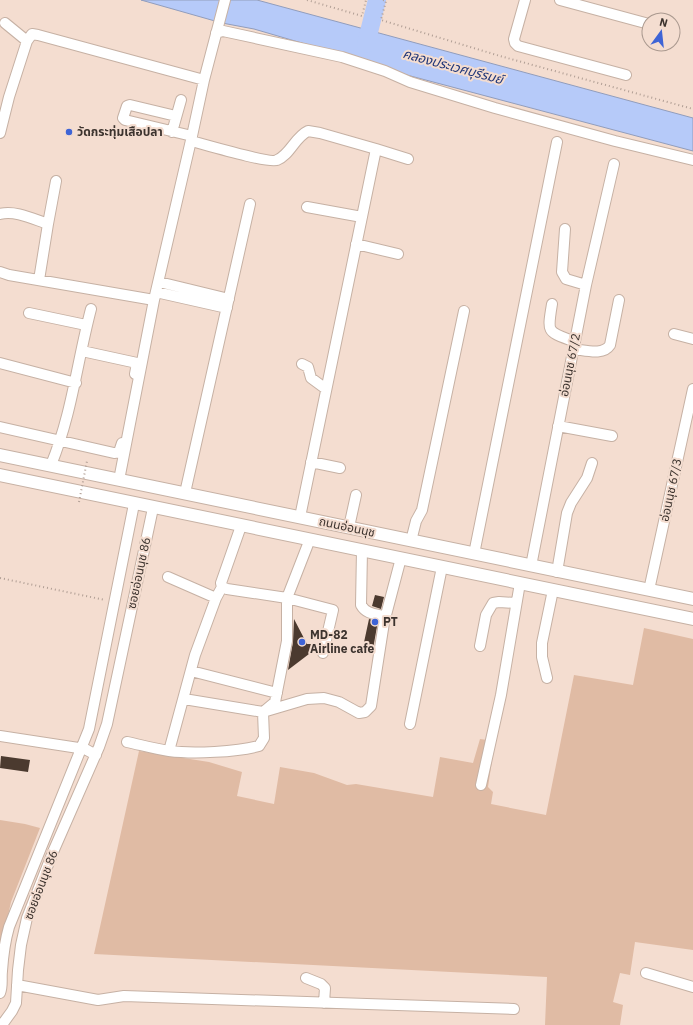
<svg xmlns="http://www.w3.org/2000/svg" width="693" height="1025" font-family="'IBM Plex Sans','Noto Sans Thai',sans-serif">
  <rect width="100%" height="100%" fill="#f4ddd0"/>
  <!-- green -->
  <path fill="#e0bba4" d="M644 628 693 639V950L635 942 630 975 620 973 613 1002 623 1005 620 1025H545L547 977 94 954 139 751 209 762 242 772 237 796 274 804 280 767 314 773 347 785 356 784 433 797 440 757 473 763 480 739 495 741 488 787 493 792 491 804 546 815 574 675 633 685Z
    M0 820 25 824 40 828 11 902 0 951Z"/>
  <!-- water -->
  <path fill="#b6caf9" stroke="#919dbc" d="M141 0H257L693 118V151L373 66 353 58 254 29 222 23Z"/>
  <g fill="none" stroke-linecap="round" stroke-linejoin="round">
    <!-- river -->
    <path stroke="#b6caf9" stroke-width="18" d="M366 44 377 0"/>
  </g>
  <!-- building -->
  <path fill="#4b3a2f" d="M375 595 384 597 381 609 372 606Z
    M294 619 307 644H318L317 650 309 654 288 670 293 642Z
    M369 619 378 621 373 649 363 647Z
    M1 756 30 760 28 772 0 768Z"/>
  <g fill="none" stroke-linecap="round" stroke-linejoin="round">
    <defs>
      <path id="minor" d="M525 0 514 39 515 43 518 46 626 75
        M560 0 649 24
        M5 23 27 41
        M216 33 223 31 342 57 385 71 410 82 495 108 615 141 693 160
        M176 116 130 105 127 106 123 118 125 120 192 136
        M172 132 181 100
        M0 133 9 97 27 41 32 34 38 35 204 80
        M191 141C203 144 270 164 277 160 290 155 295 137 308 131L320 133 376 149 300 517
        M376 149 408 159
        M307 207 362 217
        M0 214C15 210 33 219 48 224L39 280
        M48 224 56 181
        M565 229 562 272 566 279 586 285
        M356 244 398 254
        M0 272 9 275 154 300
        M159 282 229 299
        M156 292 227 308
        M552 304C547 334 547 331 575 342
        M29 313 86 325
        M674 334 693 339
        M573 349C585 350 603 356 610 345L619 300
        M82 351 137 363 135 374
        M0 363 76 383
        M302 364 308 367 311 378 326 389
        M558 426 612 436
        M0 427 114 453 119 452 122 443
        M311 462 340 468
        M51 465C72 414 77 362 91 309
        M119 480 154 300 192 136 204 80 225 0
        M185 493 250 204
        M241 526 221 583 222 587 227 589 287 598 310 539
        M349 527 356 495
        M411 541 416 521 422 510 464 311
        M362 550 361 605C366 614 375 614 384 616L386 615 401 558
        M474 554 557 142
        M531 566 586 285 614 164
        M557 572 567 513 571 503 587 478 592 463
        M168 577 216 598
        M649 590 693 389
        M480 646 486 615 493 603 499 602 516 603
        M191 671 277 693
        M547 678 542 657V643L553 590
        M184 699 263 712 307 699 324 698 339 702 359 713 365 712 371 706 385 616
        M410 724 442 567
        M0 736 85 749 96 755
        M127 742C141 745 155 749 169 751 193 754 237 752 259 746L264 738 263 712 275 702 287 641V598L333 610 323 653
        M169 751 195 655 216 598 222 587
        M481 785 501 695 520 583
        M646 973 693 987
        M306 978 321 984 325 988 324 1003
        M17 985 98 1000 124 996 514 1009
        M0 993C3 986 1 978 2 971 3 956 5 941 9 927L89 729 134 504
        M0 1024 4 1022 12 1011 16 1003 18 970 21 945 27 918 53 852 99 747 107 724 153 508"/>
      <path id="major" d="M0 455 693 599
        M0 475 693 619"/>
    </defs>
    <!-- minor casing -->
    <use href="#minor" stroke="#c6b1a4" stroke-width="12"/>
    <!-- major casing -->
    <use href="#major" stroke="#c6b1a4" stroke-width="14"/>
    <!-- path -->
    <path stroke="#b09e94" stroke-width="2" stroke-dasharray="1 3" stroke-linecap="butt" d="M307 0 362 16 366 0
      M383 0 386 1 381 20 500 56 693 109
      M0 578 105 600"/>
    <!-- minor -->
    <use href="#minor" stroke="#fff" stroke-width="10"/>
    <!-- major -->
    <use href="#major" stroke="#fff" stroke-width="12"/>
    <!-- path-bridge -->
    <path stroke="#b09e94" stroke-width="2" stroke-dasharray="1 3" stroke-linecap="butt" d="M79 502 87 461"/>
  </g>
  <!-- markers -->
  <g fill="#3e64d6" stroke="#f4ddd0" stroke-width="1.5">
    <circle cx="69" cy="132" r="4"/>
    <circle cx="375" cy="622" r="4"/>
    <circle cx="302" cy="642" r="4"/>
  </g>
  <g text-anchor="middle" stroke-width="4" stroke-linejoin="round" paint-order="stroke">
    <!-- poi labels -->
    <g font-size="12" font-weight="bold" fill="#3c332e" stroke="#f4ddd0" text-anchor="start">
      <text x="77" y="136">วัดกระทุ่มเสือปลา</text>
      <text x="383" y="626">PT</text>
      <text x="310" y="639">MD-82<tspan x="310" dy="14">Airline cafe</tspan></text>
    </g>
    <!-- street labels -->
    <g font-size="12" fill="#3c332e" stroke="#f4ddd0">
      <text transform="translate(570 365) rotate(-79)" y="4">อ่อนนุช 67/2</text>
      <text transform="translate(671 490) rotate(-78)" y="4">อ่อนนุช 67/3</text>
      <text transform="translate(347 527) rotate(12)" y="4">ถนนอ่อนนุช</text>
      <text transform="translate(139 573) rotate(-78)" y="4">ซอยอ่อนนุช 86</text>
      <text transform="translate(41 885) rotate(-69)" y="4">ซอยอ่อนนุช 86</text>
    </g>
    <!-- water labels -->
    <g font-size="13" font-style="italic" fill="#203678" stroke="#f4ddd0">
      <text transform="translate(453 66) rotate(15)" y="5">คลองประเวศบุรีรมย์</text>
    </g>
  </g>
  <!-- north arrow -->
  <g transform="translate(661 32) rotate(15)"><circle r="19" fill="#f4ddd0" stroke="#aa998f"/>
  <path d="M0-3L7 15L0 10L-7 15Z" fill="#3e64d6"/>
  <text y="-6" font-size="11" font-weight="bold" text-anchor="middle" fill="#3c332e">N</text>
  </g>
</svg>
